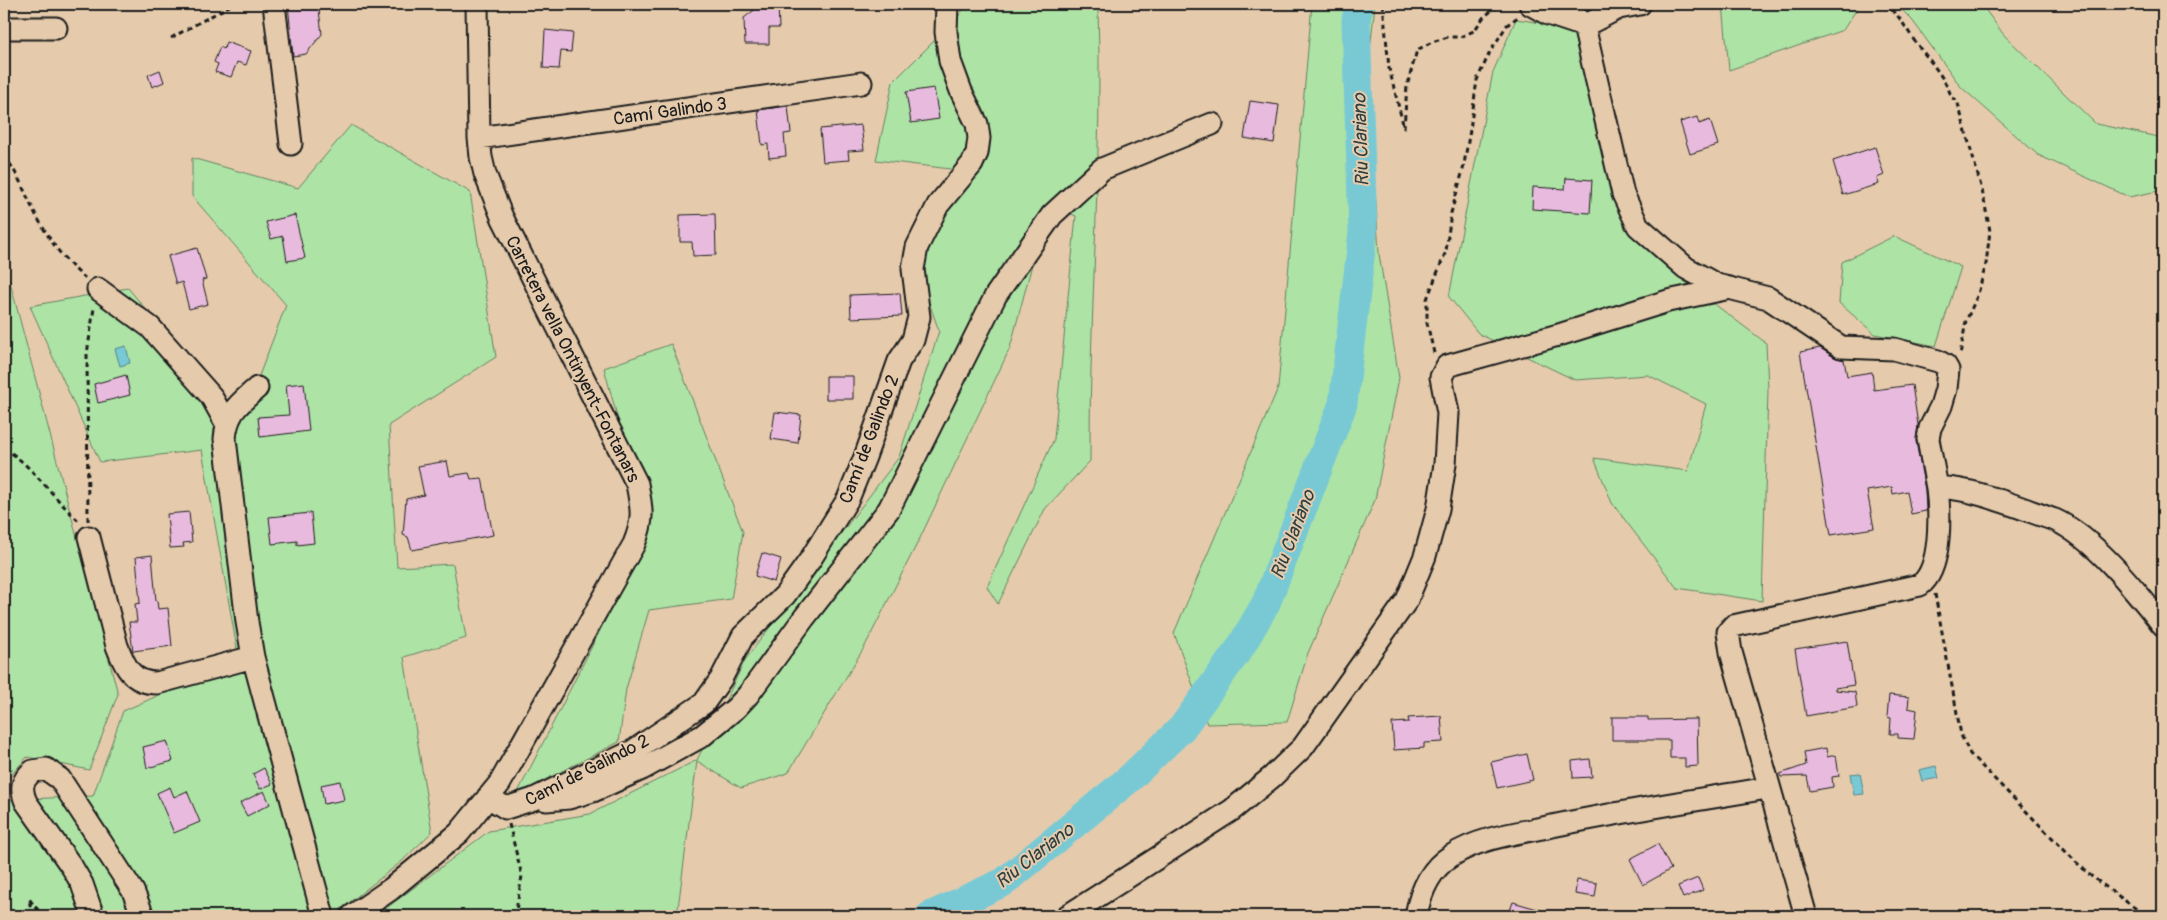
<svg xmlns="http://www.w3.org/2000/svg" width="2167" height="920" font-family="Pangolin,sans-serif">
  <rect width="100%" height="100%" fill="#e5cbac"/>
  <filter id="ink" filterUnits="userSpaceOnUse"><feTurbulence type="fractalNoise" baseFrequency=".02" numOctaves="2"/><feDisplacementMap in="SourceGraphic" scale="10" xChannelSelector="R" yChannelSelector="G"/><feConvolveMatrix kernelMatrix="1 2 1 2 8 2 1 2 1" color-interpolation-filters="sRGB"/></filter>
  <g filter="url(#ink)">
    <!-- green -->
    <path fill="#ade3a5" stroke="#648060" d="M967 4H1098C1103 156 1089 309 1090 461L1045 509 998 604 987 587 1054 439 1076 216 1048 204 1010 348 921 536 865 646 788 773 741 788 697 761 677 916H376L489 831 590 814 697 760 745 660 899 457 939 331 916 265 967 171 876 160 893 82 957 18Z
      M1312 4H1375L1368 69 1379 254 1399 378 1375 500 1308 653 1287 722 1207 724 1174 633 1278 388Z
      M1723 4H1860L1843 30 1729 70Z
      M1896 4H1981L2004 35 2096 124 2163 138V190L2129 197 2038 155 1961 87 1912 20Z
      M1516 19 1574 28 1625 229 1672 272 1766 343 1768 390 1762 601 1677 588 1612 503 1594 458 1688 471 1706 404 1648 375 1575 380 1479 334 1449 297 1493 72Z
      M351 125 470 192 496 357 389 425 397 567 453 564 466 638 404 657 432 832 401 862 332 916H4V800L93 796 123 711 239 660 202 450 100 462 30 306 128 288 241 423 286 305 192 196V158L298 188Z
      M1894 236 1961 267 1936 346 1875 334 1839 303 1842 262Z
      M4 259 118 694 89 770 27 757 4 783Z
      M671 344 743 532 731 599 649 610 626 689 619 742 517 794 649 534 604 368Z"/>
    <!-- water -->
    <path fill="#79c9d5" stroke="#54848b" d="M126 346 130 363 120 366 115 349Z
      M1936 766 1939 778 1922 781 1919 770Z
      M1860 773 1864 794 1854 795 1850 774Z"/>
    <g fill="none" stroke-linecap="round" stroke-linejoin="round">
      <!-- river -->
      <path stroke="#79c9d5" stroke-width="29" d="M930 916 1004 882 1129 779 1182 728 1240 648 1266 603 1343 404 1363 232 1356 20 1359 4"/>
    </g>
    <!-- building -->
    <path fill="#e8bbde" stroke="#1c1c1c" d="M288 4H311L319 10 322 34 306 54 293 56Z
      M762 4H778L779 28H769V44H745L744 18Z
      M545 30 573 33 571 52 561 51 559 69 543 68Z
      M226 42 251 51 246 65 237 62 231 77 215 72 218 64 214 62 220 47 224 49Z
      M160 70 164 82 152 87 148 75Z
      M934 88 939 119 911 123 906 92Z
      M1250 101 1279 105 1274 143 1244 138Z
      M788 106 791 133 784 134 786 156 769 158 768 144 762 145 758 110Z
      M1697 117 1699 124 1710 120 1718 145 1690 154 1680 122Z
      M861 125 864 150 848 151 849 160 823 162 820 129Z
      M1875 147 1884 175 1877 178 1879 184 1843 195 1833 161Z
      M1566 178 1592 180 1590 213 1532 209 1533 187 1565 189Z
      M715 214 716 255 693 256 692 242H680V215Z
      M295 215 305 258 287 261 283 236 271 239 266 222Z
      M197 248 206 279 202 280 208 304 189 309 182 282 176 284 168 256Z
      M900 293 902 316 851 318 850 295Z
      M1820 348 1834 357 1844 360 1847 376 1872 372 1874 390 1912 385 1918 425 1916 441 1925 490 1926 511 1911 514 1907 491 1893 494 1892 487 1867 491 1874 528 1831 535 1800 352Z
      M126 375 130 395 98 403 94 384Z
      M826 376H853V399H826Z
      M304 383 309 431 260 437 258 417 289 415 286 385Z
      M775 412 801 415 798 443 771 439Z
      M447 461 450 476 469 473 471 479 482 478 493 535 412 550 408 537 403 535 406 499 424 495 418 466Z
      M189 512 192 542 183 543 184 547 170 548 167 514Z
      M311 513 314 543 297 545V541L272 544 269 517Z
      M762 553 781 559 774 582 755 576Z
      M152 555 156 601H157L158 609 168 608 172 646 133 651 129 622H137L135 604 140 603 136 557Z
      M1847 641 1854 685 1835 688V690L1855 692 1857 707 1806 716 1795 649Z
      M1889 695 1909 697 1908 708 1917 710 1914 739 1898 738V734H1890L1891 718 1887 717Z
      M1441 716 1443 742 1424 743V748L1394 750 1392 723 1409 722 1408 718Z
      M1612 717H1648V720L1697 719 1698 766 1685 767V758H1670V740H1612Z
      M167 741 173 761 147 768 143 747Z
      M1826 748 1827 757 1836 755 1839 776 1832 777 1833 787 1810 791 1807 776 1781 777 1780 774 1806 765 1804 752Z
      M1527 754 1533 780 1497 788 1491 762Z
      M1590 759 1592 777 1573 778 1572 761Z
      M264 768 272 784 260 789 253 774Z
      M340 781 344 800 324 804 321 785Z
      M170 787 174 797 187 791 200 822 174 833 157 793Z
      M264 791 270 804 247 816 240 803Z
      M1658 844 1671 869 1643 885 1630 859Z
      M1698 878 1703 890 1683 898 1678 886Z
      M1577 880 1597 883 1595 897 1575 894Z
      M1513 902 1551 913V916H1508Z"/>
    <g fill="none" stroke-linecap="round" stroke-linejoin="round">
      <defs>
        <path id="minor" d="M274 4 291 144
          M1530 4 1548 14 1584 26 1619 8 1640 4
          M1560 4 1575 15 1584 26 1623 194 1638 226 1686 268 1717 285 1768 298 1841 347 1894 349 1938 361 1945 365 1948 370 1946 389 1941 406 1930 428 1928 439 1937 488
          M4 28H56
          M479 138 861 83
          M98 289 150 327 211 396 226 423
          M257 388C238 405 227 412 225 439L247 622 253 657 323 916
          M89 537 117 646C125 667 132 683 157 683L253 657
          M488 797 506 808 534 799 633 751 704 703 721 679 743 636 785 595 810 560 848 499 865 457 899 361 913 340 919 317 913 269 917 247 938 205 972 164 977 153 979 138 977 124 961 91 950 61 946 32 947 4
          M546 800 569 798 593 791 642 769 702 736 736 708 748 695 804 618 889 509 996 295 1052 215 1102 169 1212 124
          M93 916 82 884 72 867 26 802C20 788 22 780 33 771L46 769 60 779 133 891 143 916
          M352 916 391 889 459 833 500 783 634 544C644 520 642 509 637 484L502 217 485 174 481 157 479 138 477 4
          M1067 916 1232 810 1272 777 1303 747 1407 600 1425 556 1438 509 1445 464 1448 413 1441 377 1447 366 1562 334 1668 301 1730 288
          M1416 916C1420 893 1430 869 1451 856 1480 837 1519 833 1552 826 1624 811 1696 800 1768 788
          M1806 916 1731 652 1728 632 1733 626 1920 585C1942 569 1940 514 1937 488 1966 485 2025 510 2055 520 2094 538 2136 591 2163 625"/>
      </defs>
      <!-- minor casing -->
      <use href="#minor" stroke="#1c1c1c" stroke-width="25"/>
      <!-- path -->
      <path stroke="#1c1c1c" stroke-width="3" stroke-dasharray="5 4" stroke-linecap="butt" d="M1383 4 1389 68 1404 128 1407 86 1417 50 1432 42 1448 37H1460L1474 31 1483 18 1499 4
        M1884 4C1899 13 1906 29 1916 43 1930 61 1944 76 1952 98L1957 100 1982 190 1990 231 1986 264 1978 294 1966 321 1960 355
        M171 38 233 4
        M4 156C19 174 26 197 37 217 51 242 63 260 85 278
        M1434 353 1427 323V299L1446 251 1451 213 1463 170 1470 130 1477 80 1490 52 1507 25 1519 16
        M4 448C31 464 55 500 80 522
        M88 521 87 354 94 308
        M1935 594 1961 735 1970 754 2076 862 2091 876 2146 916
        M4 764 12 770
        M509 824 522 876 515 916
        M32 916 29 899 43 916"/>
      <!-- minor -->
      <use href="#minor" stroke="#e5cbac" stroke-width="21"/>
    </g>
  </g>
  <g text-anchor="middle" stroke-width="4" stroke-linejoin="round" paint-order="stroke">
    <!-- street labels -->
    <g font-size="18" fill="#1c1c1c" stroke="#e5cbac">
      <text transform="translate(670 111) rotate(-8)" y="6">Camí Galindo 3</text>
      <text transform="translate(573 359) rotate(63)" y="6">Carretera vella Ontinyent-Fontanars</text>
      <text transform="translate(869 439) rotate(-69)" y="6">Camí de Galindo 2</text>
      <text transform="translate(587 770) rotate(-27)" y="6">Camí de Galindo 2</text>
    </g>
    <!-- water labels -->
    <g font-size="19" font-style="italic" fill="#2f3f41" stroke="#e5cbac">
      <text transform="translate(1360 140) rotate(-92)" y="7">Riu Clariano</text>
      <text transform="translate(1292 534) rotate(-69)" y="7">Riu Clariano</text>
      <text transform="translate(1034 855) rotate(-38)" y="7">Riu Clariano</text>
    </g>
  </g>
  <!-- margin -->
  <rect width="2167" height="920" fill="none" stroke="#e5cbac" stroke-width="20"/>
  <rect x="10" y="10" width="2147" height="900" fill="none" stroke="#1c1c1c" stroke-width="2" filter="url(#ink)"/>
</svg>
